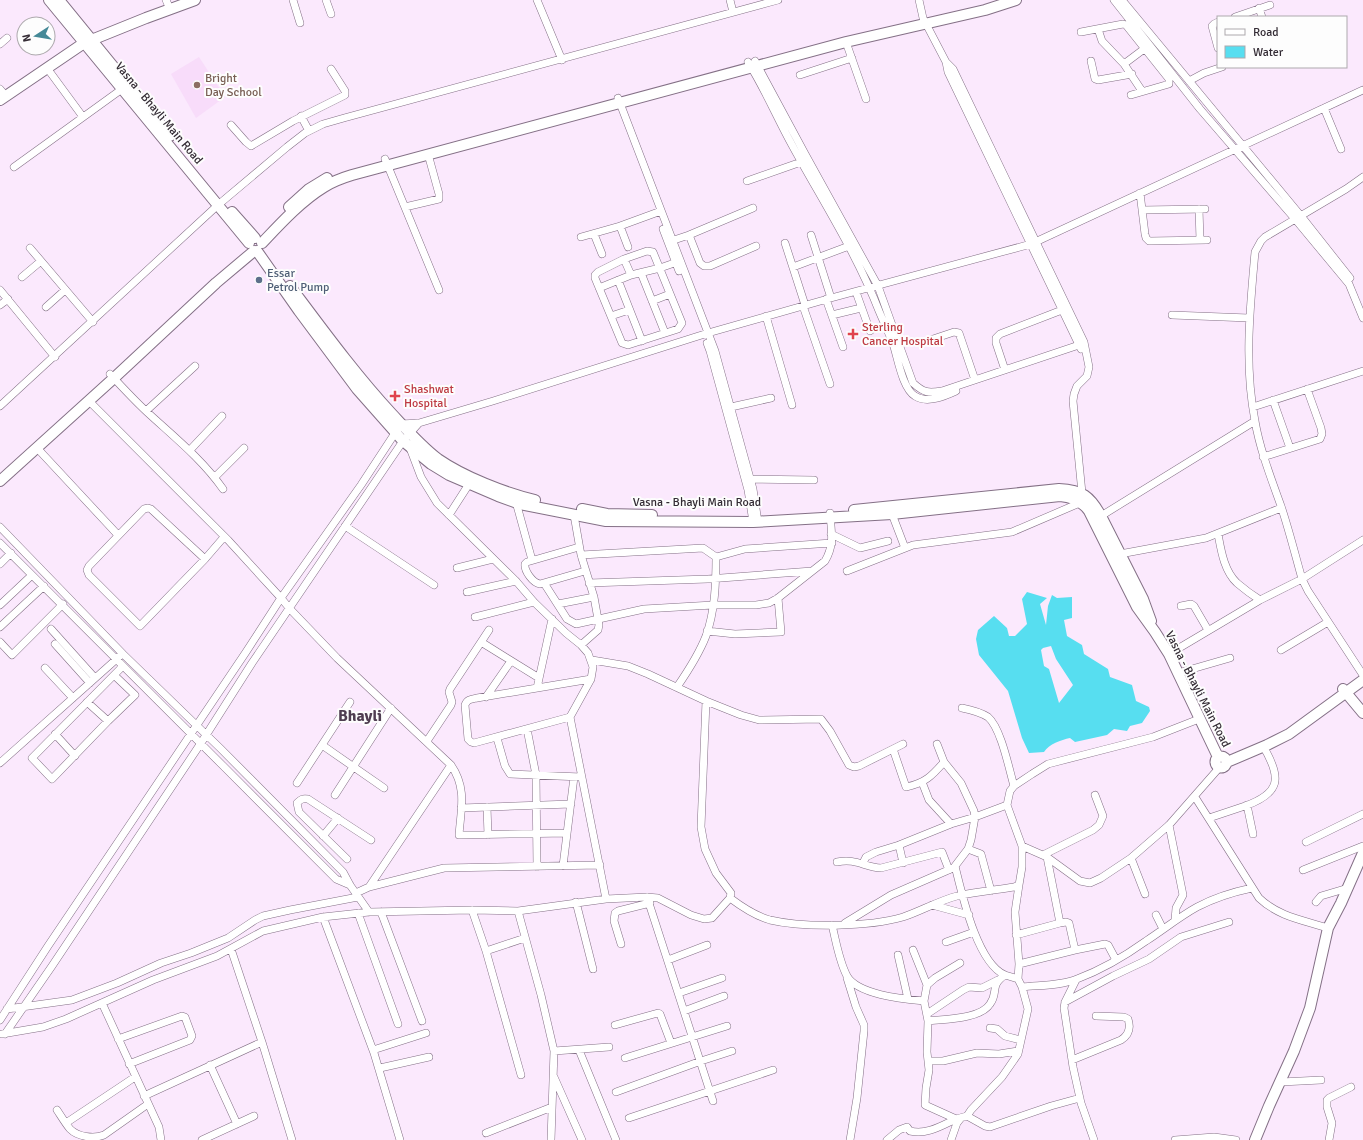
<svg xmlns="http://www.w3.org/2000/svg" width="1363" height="1140" font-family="Signika,sans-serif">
  <rect width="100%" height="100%" fill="#fbe9fd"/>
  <!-- built -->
  <path fill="#f8dcfa" d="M199 57 225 97 196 118 171 74Z"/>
  <!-- water -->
  <path fill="#57def0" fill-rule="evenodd" d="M1027 592 1047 598 1040 604 1046 625 1048 606 1052 595 1057 598 1072 597V618L1064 620 1067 636 1082 645 1084 654 1108 669 1110 677 1132 685 1136 701 1149 707 1150 711 1142 723 1130 726 1127 731 1114 729 1107 735 1075 742 1070 738C1061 740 1049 744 1044 752L1029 753 1022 738 1008 691 979 655 976 639 978 630 994 616 1007 628 1009 636H1015L1027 624 1022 599ZM1051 646 1056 659 1073 685 1059 703 1049 669 1044 666 1041 650 1043 648Z"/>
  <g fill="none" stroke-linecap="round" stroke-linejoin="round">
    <defs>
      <path id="street" d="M166 0 170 9
        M293 0 300 23
        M326 0 331 14
        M537 0 562 60
        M730 0 733 12
        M919 0 923 18 946 62 948 72 1081 349
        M1114 0 1200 109 1295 219 1349 284 1363 318
        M1122 0 1301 216 1350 278
        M1259 8 1262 17
        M1235 17 1270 5
        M1218 22 1214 24 1212 26 1218 48
        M1098 29 1102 41 1124 64 1142 91
        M1081 32 1123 24 1126 25 1169 79V84L1131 95
        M846 42 866 99
        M0 44 7 38
        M755 61 805 154 878 286 913 383C924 393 928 393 942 391L1079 345
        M1091 61 1095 79 1098 80 1132 74
        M748 62C765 89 777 118 792 145 822 200 856 252 879 311 884 323 890 335 894 347 898 360 903 389 915 396 927 404 945 396 956 391
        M1124 64 1148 46
        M47 68 83 117
        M800 75 852 58
        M1189 81 1204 73 1222 67
        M0 89 6 96
        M618 98 715 351 753 489 758 522
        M1324 108 1341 149
        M301 116 309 131
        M231 125 246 142 251 146 293 121 345 95V91L331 69
        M385 159 439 290
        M14 167 122 89
        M1363 177 1346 189 1265 237 1261 241 1255 252C1250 308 1244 365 1255 421 1260 450 1271 478 1281 506 1289 530 1295 554 1302 579L1363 540
        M747 181 804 161
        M1140 193 1145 234 1146 238 1149 241 1207 240
        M405 207 439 199V194L428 154
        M1199 209 1200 240
        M1142 210 1205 209
        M620 226 628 247
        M663 229 679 271
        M594 234 602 254
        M689 235 700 263 704 266H710L756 246
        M811 235 831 298
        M581 237 620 226 661 211
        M668 242 689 235 753 208
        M785 243 805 305
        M30 248 93 322
        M647 251 653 252 682 323 678 329 628 345 622 343 595 278V275L598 272 624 259Z
        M624 259 631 275
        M793 267 849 246
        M641 273 665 333
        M22 277 41 261
        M618 280 642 341
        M599 288 631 275 660 268 680 261
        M0 290 55 357
        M856 292 870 331
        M826 299 843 347
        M652 301 670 294
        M0 305 8 299
        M803 306 830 384
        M46 307 65 290
        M832 315 861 308
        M1172 315 1249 318
        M611 316 629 310
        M766 316 792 405
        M933 339 954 332 959 333 975 380
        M707 343 710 351 748 490 753 522
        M1005 370 996 343V338L1000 334 1062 310
        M110 374C122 387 134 400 147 412 173 436 202 459 223 489
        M1273 400 1290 448
        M89 401 228 540 281 598 290 609 337 658 451 765C467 788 461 809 459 835L567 833
        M0 406 218 205 287 147 305 133 323 124 344 118 778 0
        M731 407 771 398
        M1253 407 1363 371
        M146 411 195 366
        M419 423 493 401 708 333 831 298 1031 244 1363 90
        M37 448 118 535
        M410 448 421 477 437 503 516 581 534 602 566 633 581 645 588 653 593 667 591 679 570 717 606 899
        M190 450 222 416
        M1263 457 1320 439 1322 434 1321 428 1307 389
        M215 477 244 448
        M750 479 814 480
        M516 502 532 560
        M892 514 905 548
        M449 515 469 484
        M574 515 581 555 594 597 599 625 598 630 581 645
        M1101 516 1255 421
        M345 526 434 585
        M0 527 123 654 221 749 343 872 350 885 369 912
        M831 534 860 548 888 541
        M1218 534C1221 550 1224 571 1237 583 1244 589 1252 595 1260 600
        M0 543C112 654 224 767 336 879L350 885
        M579 547 527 562 525 564C524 571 533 583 540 584L585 571
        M1120 554 1206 538 1281 508
        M581 555 703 548 716 557 745 549 832 543
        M205 559 140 626 89 575 87 570 89 566 144 509 148 508 151 509 205 559 224 537
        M0 564 11 553
        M457 568 493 559
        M847 571 913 545 1012 532 1082 502V493L1073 401 1074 394 1077 386 1087 376 1089 367 1084 342 953 69 946 62
        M544 583 567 619 576 624 644 609 713 605H756L769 603 778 598 825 561C835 544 831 531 830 513
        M589 583 708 579 812 571
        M467 592 516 581
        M558 604 594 597
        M0 605 32 575
        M1181 606 1191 604 1194 606 1208 630
        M475 617 534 602
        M0 627 44 586
        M51 629 95 678
        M707 631 735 634 781 632 778 598
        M0 642 12 655 63 604
        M481 642 539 678
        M55 644 90 683
        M1281 650 1328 622
        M1169 654 1260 600 1302 579 1308 591 1363 675
        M592 660 628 666 648 674 706 701 741 715 759 720 821 719 830 731 849 765 854 767 859 766 903 744
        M45 668 73 698
        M1178 673 1230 658
        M114 675 135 695 108 721 52 779 32 758 114 675 123 666
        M677 687C688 671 699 654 706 636 715 611 716 583 716 557
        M537 688 552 619
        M486 697 511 661
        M87 702 108 721
        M962 708C972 710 980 712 988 717 1001 728 1009 769 1014 786
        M570 717 474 743 471 742 468 739 465 705C467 699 472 699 477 698L591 679
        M527 729 536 775 537 867
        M55 734 75 756
        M497 738 505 766 510 774 581 777
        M427 741 451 705 452 702 449 692 450 689 489 630
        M937 744 944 762 961 783 974 811 975 817 971 840 968 849 955 866C962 894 977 963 1005 975
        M322 745 384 788
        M893 749 906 787C925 783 932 776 944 762
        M0 763 120 656
        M922 782 929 800 951 824
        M297 783 350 702
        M335 795 391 708
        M1195 797 1259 898C1279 917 1303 920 1328 928
        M1247 805 1253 834
        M487 807 488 835
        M461 808 571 804
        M1209 818C1221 814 1233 810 1245 806 1281 793 1282 778 1263 746
        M1169 825 1183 895 1176 908 1175 920
        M323 836 338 818
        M1306 842 1363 814
        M899 845 903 863
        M1022 846 1047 857 1080 881 1090 883 1101 878 1131 858 1169 825 1219 768
        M968 849 981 854 991 891
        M1043 855 1093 830 1099 825 1103 816 1095 795
        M1131 858 1145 894
        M347 859 299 812 297 803C301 799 303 798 308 799L371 840
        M837 862C856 858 864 867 881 868L942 852 949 870
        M863 863 866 857 876 852 899 845 951 824 975 817 1007 805
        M563 866 574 777
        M1303 870 1363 846
        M1019 885 1015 912 1019 964 1018 979 1022 987C1040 985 1060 986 1077 979 1101 970 1125 956 1146 941 1163 930 1179 917 1197 907 1214 898 1233 892 1252 888
        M369 887 451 765
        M356 893 369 887 444 868 600 865
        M647 897 713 1101
        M730 898C742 907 755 916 770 920 804 928 869 927 903 917 921 911 938 901 957 896 976 892 995 890 1014 887L1019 885 1022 867V846L1007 805 1010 791 1014 786 1032 774 1048 764 1153 737 1199 719
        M576 902 593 969
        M1316 902 1321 896 1348 888
        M932 905 969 915
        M472 910 486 951 521 1075
        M518 911 541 995 554 1051 551 1140
        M381 912 422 1021
        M358 913 398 1024
        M1156 915 1163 929
        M323 917 374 1053 400 1140
        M845 923 891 895 953 868
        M1060 923 1066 922 1069 923 1075 950
        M832 925C836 941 839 961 847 976 858 995 904 999 924 1001L928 1021 927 1052 929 1070 926 1088 925 1105 956 1119 967 1116 971 1110 1002 1077 1018 1054 1028 1009 1022 987
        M1016 935 1060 923 1047 857
        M946 942 974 932
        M621 944 614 921 615 913 618 911 650 903
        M231 949 262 1042 292 1140
        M913 950 927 985
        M486 951 525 938
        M898 955 908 999
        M668 960 707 945
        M1019 964 1075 950 1105 944 1108 945 1116 960
        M847 978 856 1007 864 1025V1031L857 1098 850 1140
        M1076 980 1065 1002 1064 1008 1073 1067 1081 1103 1094 1140
        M679 993 722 978
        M924 1001 927 985 935 978 960 963
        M1065 1002 1113 976 1149 959 1181 937 1229 922
        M102 1003 159 1127 161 1140
        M7 1009 72 1000 117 983 161 963 191 953 228 938 255 920 263 916 290 910 358 897
        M684 1011 724 996
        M927 1014 963 990 969 987 982 988 998 980
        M0 1020 48 946 246 652 281 598 361 485 401 424 419 423 403 441 252 663 201 743 52 966 5 1034
        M928 1021C944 1019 981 1019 990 1004 999 992 989 986 1005 975L1018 979
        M615 1025 658 1013 660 1014 671 1043
        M990 1028 997 1029 1005 1036 1020 1040
        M2 1034 43 1027 66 1019 153 980 217 956 263 931 323 917 369 912 472 910 518 911 606 899 647 897 658 898 691 915 704 919 712 918 730 898 731 893 716 873 705 849 701 827 706 701
        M118 1039 182 1016 185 1017 192 1036 190 1040 129 1064
        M373 1050 426 1033
        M579 1050 616 1140
        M554 1051 609 1047
        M625 1058 727 1026
        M1072 1060 1121 1040C1129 1035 1131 1028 1128 1019L1124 1017 1096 1016
        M928 1061H943L977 1053 999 1054 1018 1051
        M210 1065 237 1124
        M380 1068 429 1057
        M554 1077 582 1140
        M1281 1082 1321 1080
        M616 1092 701 1061 732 1051
        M144 1096 262 1042
        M57 1110C61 1116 65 1123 70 1129 78 1137 94 1139 104 1135L148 1104
        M967 1116 985 1126 990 1127 1051 1106 1080 1098
        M629 1118 773 1070
        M66 1123 135 1077
        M486 1133 552 1107
        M202 1140 254 1116
        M887 1140 899 1130 907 1127 910 1131C927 1135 941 1126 956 1119
        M951 1140 957 1123 961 1118
        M1175 1140 1214 1137 1236 1140
        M1329 1140 1332 1123 1327 1107V1100L1329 1098 1351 1087"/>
      <path id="secondary" d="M49 0 249 243
        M59 0 170 136
        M0 100 84 43 146 18 195 0
        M289 207 309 189 327 178
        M232 212 255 238
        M262 243C280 224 301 201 324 187 332 182 342 178 352 175L846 42 985 10 1016 0
        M257 251 299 311 357 389 403 441 431 464 449 475 498 496 520 504 606 521 753 522 892 514 1060 496C1073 497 1082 501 1089 511L1137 607 1155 632 1169 654 1218 757
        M290 286C323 330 355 374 392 414 407 430 421 446 438 459 464 477 505 493 535 500
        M0 481 114 378 216 283 254 251
        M582 509 607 514 652 515
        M854 510 1059 489C1082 490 1090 496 1101 516L1143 599 1151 621
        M1343 689 1363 713
        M1215.5 762a5.5 5.5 0 1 1 11 0a5.5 5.5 0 1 1-11 0Z
        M1227 762 1267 745 1289 734 1363 680
        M1255 1140 1269 1106 1294 1051 1310 1008 1328 928 1341 903 1363 853"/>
    </defs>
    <!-- street casing -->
    <use href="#street" stroke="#847086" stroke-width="8"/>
    <!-- secondary casing -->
    <use href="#secondary" stroke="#847086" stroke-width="12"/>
    <!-- street -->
    <use href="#street" stroke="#fff" stroke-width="7"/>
    <!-- secondary -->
    <use href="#secondary" stroke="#fff" stroke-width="10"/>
  </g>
  <!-- markers -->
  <circle fill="#8d6e63" stroke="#fdfdfd" stroke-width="1.5" cx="197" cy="85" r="4"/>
  <circle fill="#5c6f8a" stroke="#fdfdfd" stroke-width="1.5" cx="259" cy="280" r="4"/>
  <g fill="#e0444e" stroke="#fdfdfd" stroke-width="1.5">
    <path d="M851 328h4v4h4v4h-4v4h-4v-4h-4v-4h4z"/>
    <path d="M393 390h4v4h4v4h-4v4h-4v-4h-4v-4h4z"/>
  </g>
  <g text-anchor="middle" stroke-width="4" stroke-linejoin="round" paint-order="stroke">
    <!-- education labels -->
    <g font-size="12" fill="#785e54" stroke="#fdfdfd" text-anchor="start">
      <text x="205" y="82">Bright<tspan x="205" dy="14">Day School</tspan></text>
    </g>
    <!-- street labels -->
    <g font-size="12" fill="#342c35" stroke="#fdfdfd">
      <text transform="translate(159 113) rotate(50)" y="4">Vasna - Bhayli Main Road</text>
      <text x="697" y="506">Vasna - Bhayli Main Road</text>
      <text transform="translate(1198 689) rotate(63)" y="4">Vasna - Bhayli Main Road</text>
    </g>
    <!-- service labels -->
    <g font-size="12" fill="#4e5e75" stroke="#fdfdfd" text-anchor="start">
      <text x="267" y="277">Essar<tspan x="267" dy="14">Petrol Pump</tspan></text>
    </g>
    <!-- health labels -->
    <g font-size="12" fill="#be3a42" stroke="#fdfdfd" text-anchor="start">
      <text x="862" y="331">Sterling<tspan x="862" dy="14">Cancer Hospital</tspan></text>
      <text x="404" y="393">Shashwat<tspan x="404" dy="14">Hospital</tspan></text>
    </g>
    <!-- district labels -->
    <g font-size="16" font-weight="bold" fill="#4f3d51" stroke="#fdfdfd">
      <text x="360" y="721">Bhayli</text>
    </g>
  </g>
  <!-- legend -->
  <rect x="1217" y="16" width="130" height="52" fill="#fdfdfd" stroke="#ada9ad"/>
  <rect x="1225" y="29" width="20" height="6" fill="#ffffff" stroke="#ada9ad"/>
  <text x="1253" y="36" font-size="12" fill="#342c35">Road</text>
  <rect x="1225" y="46" width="20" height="12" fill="#57def0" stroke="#ada9ad"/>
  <text x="1253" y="56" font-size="12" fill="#342c35">Water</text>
  <!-- north arrow -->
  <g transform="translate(36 36) rotate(258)"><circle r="19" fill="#fdfdfd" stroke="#ada9ad"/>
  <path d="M0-3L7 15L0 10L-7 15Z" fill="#458997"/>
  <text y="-6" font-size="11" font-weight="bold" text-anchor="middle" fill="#342c35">N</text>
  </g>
</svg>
